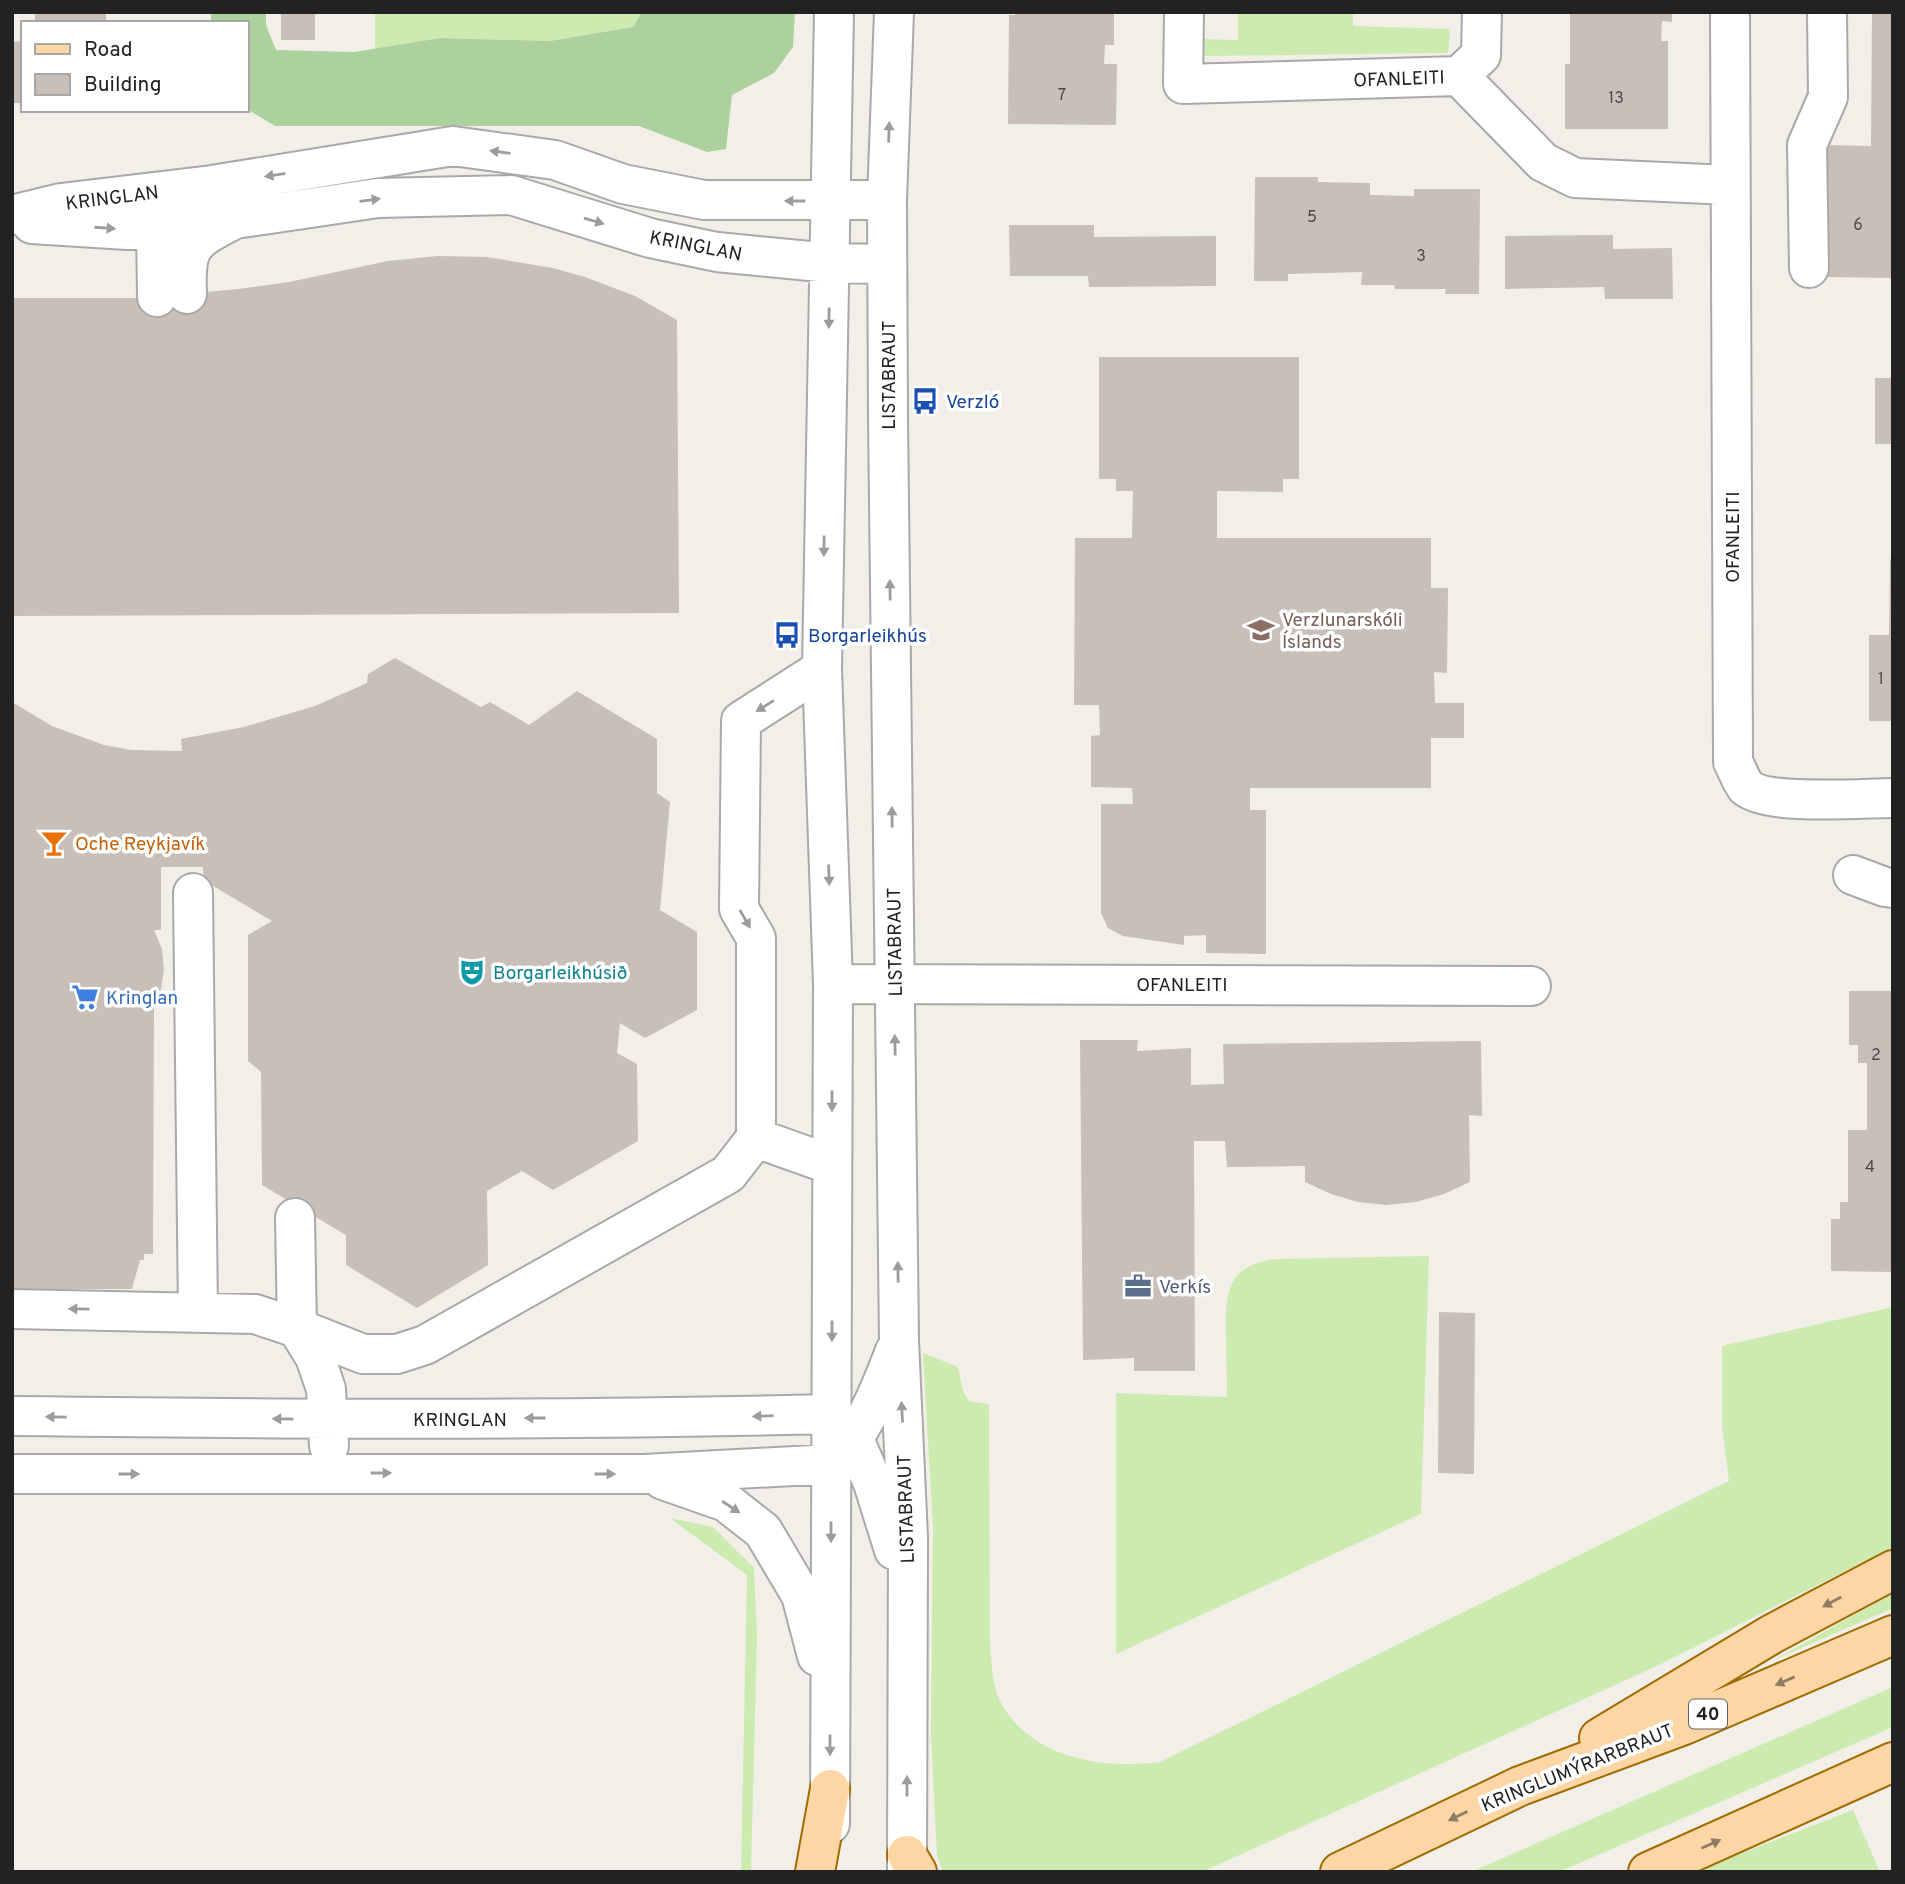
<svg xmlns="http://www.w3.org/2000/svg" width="1905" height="1884" font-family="Overpass,sans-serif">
  <rect width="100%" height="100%" fill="#f2efe9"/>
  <!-- grass -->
  <path fill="#cdebb0" d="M409 12H642L634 27 550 41 440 38 375 49V14Z
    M1238 12H1353V26L1450 29 1448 53 1203 56V39L1238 40Z
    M1429 1256 1421 1514 1116 1654V1393L1227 1397C1227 1377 1226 1356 1226 1336 1225 1295 1226 1265 1275 1259Z
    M1893 1307V1547L1657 1666 1202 1872H943L937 1856 931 1736 933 1528 923 1353 958 1367 963 1391 969 1401 989 1404 990 1645C992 1664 992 1686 1001 1703 1032 1759 1103 1769 1160 1762L1729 1481 1722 1426V1346Z
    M670 1518 713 1527 754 1568 757 1634 751 1872H741L747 1575Z
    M1893 1593V1608L1772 1661Z
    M1893 1687V1727L1559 1872H1471Z
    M1853 1810 1880 1872H1697L1711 1865Z"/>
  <!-- forest -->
  <path fill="#add19e" d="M211 12H266V25L276 50 354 52 440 38 550 41 633 27 642 12H795L793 47 774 73 732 95 726 149 707 152 639 126H275L247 109V23H211Z"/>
  <!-- building -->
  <path fill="#c7bfb8" d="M35 12H106V23H35Z
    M281 12H315V40H281Z
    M1015 12H1114V45H1105L1104 64H1117L1116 125 1008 124 1009 15H1015Z
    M1583 12H1672V22L1662 21 1661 41H1668V129H1565V64H1570V14Z
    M1872 12H1893V278L1822 277 1823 145 1871 146Z
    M23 41V103H12V42Z
    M1255 177H1318V182L1370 183V195L1414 196V189H1480L1479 294H1445L1446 289H1395L1394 285H1361L1362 272 1288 274V281H1254Z
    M1009 225H1094V237L1216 236V286L1089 287 1088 276H1010Z
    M1613 235V249L1672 248 1673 299H1605L1604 287 1505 289V236Z
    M437 256 487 257 553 268 585 277 635 296 677 320 679 613 12 616V298H141L239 289 289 282 388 261Z
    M1099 357H1299V479H1283V492L1217 491V538H1431V588H1448L1447 673 1434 672 1435 703H1464V738H1431V788H1250V810H1266V954L1206 953V935L1184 936V945L1123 936 1108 928 1101 913V804H1133L1132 788 1091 787V736L1100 735 1099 705H1074L1075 538H1132L1133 491H1116V479H1099Z
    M1875 378H1893V444H1875Z
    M1890 559H1893V721H1869V635H1889Z
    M395 658 481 707 490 702 529 725 577 691 657 739V793L670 802 660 910 697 932V1010L645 1038 620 1023 617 1053 637 1064 638 1141 553 1190 522 1171 487 1191 488 1265 417 1308 346 1265V1235L262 1185 261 1072 248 1061V935L272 921 203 880V867H161V930H154L162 949 164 970 161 989 154 1005 153 1254H144V1260H140L132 1289H12V702L52 726 104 745 131 750 182 751 181 739 244 727 315 706 367 683 368 674Z
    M1849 991H1893V1272L1831 1271V1219H1840V1202H1848V1130H1867V1063H1858V1045H1849Z
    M1080 1040H1138L1137 1051 1191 1048V1085L1224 1084 1223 1044 1481 1041 1482 1116 1469 1115 1470 1182 1444 1194 1416 1202 1386 1205 1358 1202 1331 1194 1305 1182V1166L1227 1167 1225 1141H1194L1195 1371H1134V1358L1083 1360Z
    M1439 1312 1475 1313 1474 1474 1438 1473Z"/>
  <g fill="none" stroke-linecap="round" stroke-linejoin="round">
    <defs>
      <path id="minor" d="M894 12 887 200 888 417 899 1341 908 1537 907 1872
        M1184 12 1183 84 1459 76 1543 162 1575 178 1730 185
        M1730 12 1733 762C1737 769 1741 781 1746 787 1767 806 1862 798 1893 798
        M1459 76 1481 55 1482 12
        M12 215 61 203 212 185 453 146 555 160 623 184 704 200H887
        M32 224 127 230 235 219 378 198 511 195 650 238 717 252 830 263 887 264
        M156 226 157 297
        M1809 268 1807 145 1828 97 1827 12
        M187 294C185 246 190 242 233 220
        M822 669 741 721 739 909 756 938V1138L832 1165
        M1853 875 1885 887 1893 888
        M193 893 198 1313
        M833 984 1531 986
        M295 1218 297 1328 363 1354H397L425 1345 728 1174 756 1138
        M12 1309 255 1314 297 1328 315 1357 326 1389 329 1446
        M12 1416C285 1419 558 1421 831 1414L854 1439 873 1483 894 1550
        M12 1474H644L831 1464C864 1433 879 1392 895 1351
        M663 1480 726 1502 763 1531 801 1595 817 1656
        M830 1824 833 984 822 669 834 12"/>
      <path id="major" d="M1599 1738 1772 1634 1893 1570
        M907 1855 917 1872
        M815 1872 830 1789
        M1340 1872 1520 1786 1684 1725 1893 1635
        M1648 1872 1893 1762"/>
    </defs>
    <!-- minor casing -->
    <use href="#minor" stroke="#a9a9a9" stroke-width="42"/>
    <!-- major casing -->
    <use href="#major" stroke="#a06b00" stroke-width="42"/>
    <!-- minor -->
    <use href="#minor" stroke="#fff" stroke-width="38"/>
    <!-- major -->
    <use href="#major" stroke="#fcd6a4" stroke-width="38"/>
  </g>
  <!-- one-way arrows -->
  <defs><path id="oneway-solid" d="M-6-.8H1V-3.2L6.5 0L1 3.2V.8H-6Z" transform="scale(1.75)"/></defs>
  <g fill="#9c9c9c">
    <use href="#oneway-solid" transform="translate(889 132) rotate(-88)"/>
    <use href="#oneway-solid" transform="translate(500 152) rotate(-172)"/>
    <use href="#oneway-solid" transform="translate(275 175) rotate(171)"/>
    <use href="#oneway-solid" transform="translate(370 200) rotate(-7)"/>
    <use href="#oneway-solid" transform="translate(795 201) rotate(-180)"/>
    <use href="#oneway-solid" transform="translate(594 221) rotate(16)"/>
    <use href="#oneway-solid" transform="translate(105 228) rotate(4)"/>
    <use href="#oneway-solid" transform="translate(829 318) rotate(91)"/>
    <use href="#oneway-solid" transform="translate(824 546) rotate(91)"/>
    <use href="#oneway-solid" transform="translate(890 590) rotate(-91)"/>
    <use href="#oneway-solid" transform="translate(765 706) rotate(148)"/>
    <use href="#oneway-solid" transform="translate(892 817) rotate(-91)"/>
    <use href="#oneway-solid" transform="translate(829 875) rotate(88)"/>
    <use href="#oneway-solid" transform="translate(745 919) rotate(60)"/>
    <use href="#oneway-solid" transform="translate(895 1045) rotate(-91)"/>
    <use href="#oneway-solid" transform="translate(832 1101) rotate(90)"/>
    <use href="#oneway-solid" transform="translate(898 1272) rotate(-91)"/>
    <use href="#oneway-solid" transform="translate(79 1309) rotate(-179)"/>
    <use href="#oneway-solid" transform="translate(832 1331) rotate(90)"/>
    <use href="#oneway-solid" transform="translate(902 1412) rotate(-93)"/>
    <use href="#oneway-solid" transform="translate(763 1416) rotate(178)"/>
    <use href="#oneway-solid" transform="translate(56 1417) rotate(-179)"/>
    <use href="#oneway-solid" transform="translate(535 1418) rotate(180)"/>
    <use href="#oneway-solid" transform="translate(283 1419) rotate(-179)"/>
    <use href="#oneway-solid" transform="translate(381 1473)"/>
    <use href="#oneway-solid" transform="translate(129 1474)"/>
    <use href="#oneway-solid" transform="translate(605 1474)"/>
    <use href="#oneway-solid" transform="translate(731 1507) rotate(33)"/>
    <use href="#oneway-solid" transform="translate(831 1532) rotate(90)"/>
    <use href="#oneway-solid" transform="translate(830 1745) rotate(90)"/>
    <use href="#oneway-solid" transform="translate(907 1786) rotate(-90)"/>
  </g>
  <g fill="#8f7c63">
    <use href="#oneway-solid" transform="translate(1832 1602) rotate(152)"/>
    <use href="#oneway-solid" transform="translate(1785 1681) rotate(157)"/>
    <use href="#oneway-solid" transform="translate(1458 1816) rotate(154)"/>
    <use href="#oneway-solid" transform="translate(1711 1844) rotate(-24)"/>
  </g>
  <!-- icons -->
  <defs>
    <symbol id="bus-bare" viewBox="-9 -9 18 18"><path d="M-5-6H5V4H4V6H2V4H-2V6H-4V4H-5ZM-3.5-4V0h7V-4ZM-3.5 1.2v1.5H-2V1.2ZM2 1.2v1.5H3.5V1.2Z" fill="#1a4fb4" stroke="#fff" stroke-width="2.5" paint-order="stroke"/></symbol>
    <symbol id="university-bare" viewBox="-9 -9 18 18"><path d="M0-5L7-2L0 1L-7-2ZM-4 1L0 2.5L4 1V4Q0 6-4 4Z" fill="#8d6e63" stroke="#fff" stroke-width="2.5" paint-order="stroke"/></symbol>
    <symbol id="bar-bare" viewBox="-9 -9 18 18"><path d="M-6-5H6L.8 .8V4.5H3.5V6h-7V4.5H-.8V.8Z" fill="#e8710a" stroke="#fff" stroke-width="2.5" paint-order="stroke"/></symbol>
    <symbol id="theatre-bare" viewBox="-9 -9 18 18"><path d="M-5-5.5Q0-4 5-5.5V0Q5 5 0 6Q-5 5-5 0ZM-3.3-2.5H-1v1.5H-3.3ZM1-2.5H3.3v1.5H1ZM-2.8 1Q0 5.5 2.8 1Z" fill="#0f9aa8" stroke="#fff" stroke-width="2.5" paint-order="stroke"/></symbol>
    <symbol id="supermarket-bare" viewBox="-9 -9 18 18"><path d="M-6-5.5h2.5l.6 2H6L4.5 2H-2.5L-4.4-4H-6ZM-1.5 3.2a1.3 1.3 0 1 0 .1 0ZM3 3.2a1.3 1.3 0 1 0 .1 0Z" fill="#3f7fe0" stroke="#fff" stroke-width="2.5" paint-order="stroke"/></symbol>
    <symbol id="office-bare" viewBox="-9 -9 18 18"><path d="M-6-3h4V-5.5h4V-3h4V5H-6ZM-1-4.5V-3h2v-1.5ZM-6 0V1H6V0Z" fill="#5c6f8a" stroke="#fff" stroke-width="2.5" paint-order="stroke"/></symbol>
  </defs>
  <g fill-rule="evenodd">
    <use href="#bus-bare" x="906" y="382" width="38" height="38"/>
    <use href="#university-bare" x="1242" y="611" width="38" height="38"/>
    <use href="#bus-bare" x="768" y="616" width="38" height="38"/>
    <use href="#bar-bare" x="35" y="824" width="38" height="38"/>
    <use href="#theatre-bare" x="453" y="953" width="38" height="38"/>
    <use href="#supermarket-bare" x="66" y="978" width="38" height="38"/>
    <use href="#office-bare" x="1119" y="1267" width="38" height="38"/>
  </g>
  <g text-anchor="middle" stroke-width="7" stroke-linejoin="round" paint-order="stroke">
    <!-- number labels -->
    <g font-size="16" fill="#4b4948">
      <text x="1062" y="100">7</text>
      <text x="1616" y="103">13</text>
      <text x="1312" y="222">5</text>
      <text x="1858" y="230">6</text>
      <text x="1421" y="261">3</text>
      <text x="1881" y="684">1</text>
      <text x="1876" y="1060">2</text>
      <text x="1870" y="1172">4</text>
    </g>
    <!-- shield labels -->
    <rect fill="#fff" stroke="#646464" stroke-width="2" x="1689" y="1699.5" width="38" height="29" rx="5"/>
    <g font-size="18" font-weight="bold" fill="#222">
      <text x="1708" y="1720">40</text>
    </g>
    <!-- street labels -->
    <g font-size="19" fill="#222" stroke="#fff">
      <text transform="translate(1399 78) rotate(-2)" y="7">OFANLEITI</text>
      <text transform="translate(112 197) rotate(-7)" y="7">KRINGLAN</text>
      <text transform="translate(696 245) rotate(11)" y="7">KRINGLAN</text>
      <text transform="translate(888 375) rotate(-90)" y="7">LISTABRAUT</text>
      <text transform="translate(1732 537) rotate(-90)" y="7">OFANLEITI</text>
      <text transform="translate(894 942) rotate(-91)" y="7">LISTABRAUT</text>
      <text x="1182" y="991">OFANLEITI</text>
      <text x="460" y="1426">KRINGLAN</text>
      <text transform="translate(905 1509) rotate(-92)" y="7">LISTABRAUT</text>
      <text transform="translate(1577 1767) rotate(-22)" y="7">KRINGLUMÝRARBRAUT</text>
    </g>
    <!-- transit labels -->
    <g font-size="19" fill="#164399" stroke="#fff" text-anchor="start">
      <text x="946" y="408">Verzló</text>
      <text x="808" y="642">Borgarleikhús</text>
    </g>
    <!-- education labels -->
    <g font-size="19" fill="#785e54" stroke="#fff" text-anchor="start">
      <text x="1282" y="626">Verzlunarskóli<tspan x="1282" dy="22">Íslands</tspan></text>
    </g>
    <!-- food labels -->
    <g font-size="19" fill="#c56008" stroke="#fff" text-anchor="start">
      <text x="75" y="850">Oche Reykjavík</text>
    </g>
    <!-- culture labels -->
    <g font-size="19" fill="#0d838f" stroke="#fff" text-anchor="start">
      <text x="493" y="979">Borgarleikhúsið</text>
    </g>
    <!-- shop labels -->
    <g font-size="19" fill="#366cbe" stroke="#fff" text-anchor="start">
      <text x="106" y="1004">Kringlan</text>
    </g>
    <!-- service labels -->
    <g font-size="19" fill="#4e5e75" stroke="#fff" text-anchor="start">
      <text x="1159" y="1293">Verkís</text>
    </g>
  </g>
  <!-- border -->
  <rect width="1905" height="1884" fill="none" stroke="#222222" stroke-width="28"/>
  <!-- legend -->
  <rect x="21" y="21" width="228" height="91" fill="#ffffff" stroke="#a7a7a7" stroke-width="2"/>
  <rect x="35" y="44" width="35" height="10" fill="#fcd6a4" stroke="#a7a7a7" stroke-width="2"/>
  <text x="84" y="56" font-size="21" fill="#222222">Road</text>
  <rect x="35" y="74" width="35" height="21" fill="#c7bfb8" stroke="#a7a7a7" stroke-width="2"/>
  <text x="84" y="91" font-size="21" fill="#222222">Building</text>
</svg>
